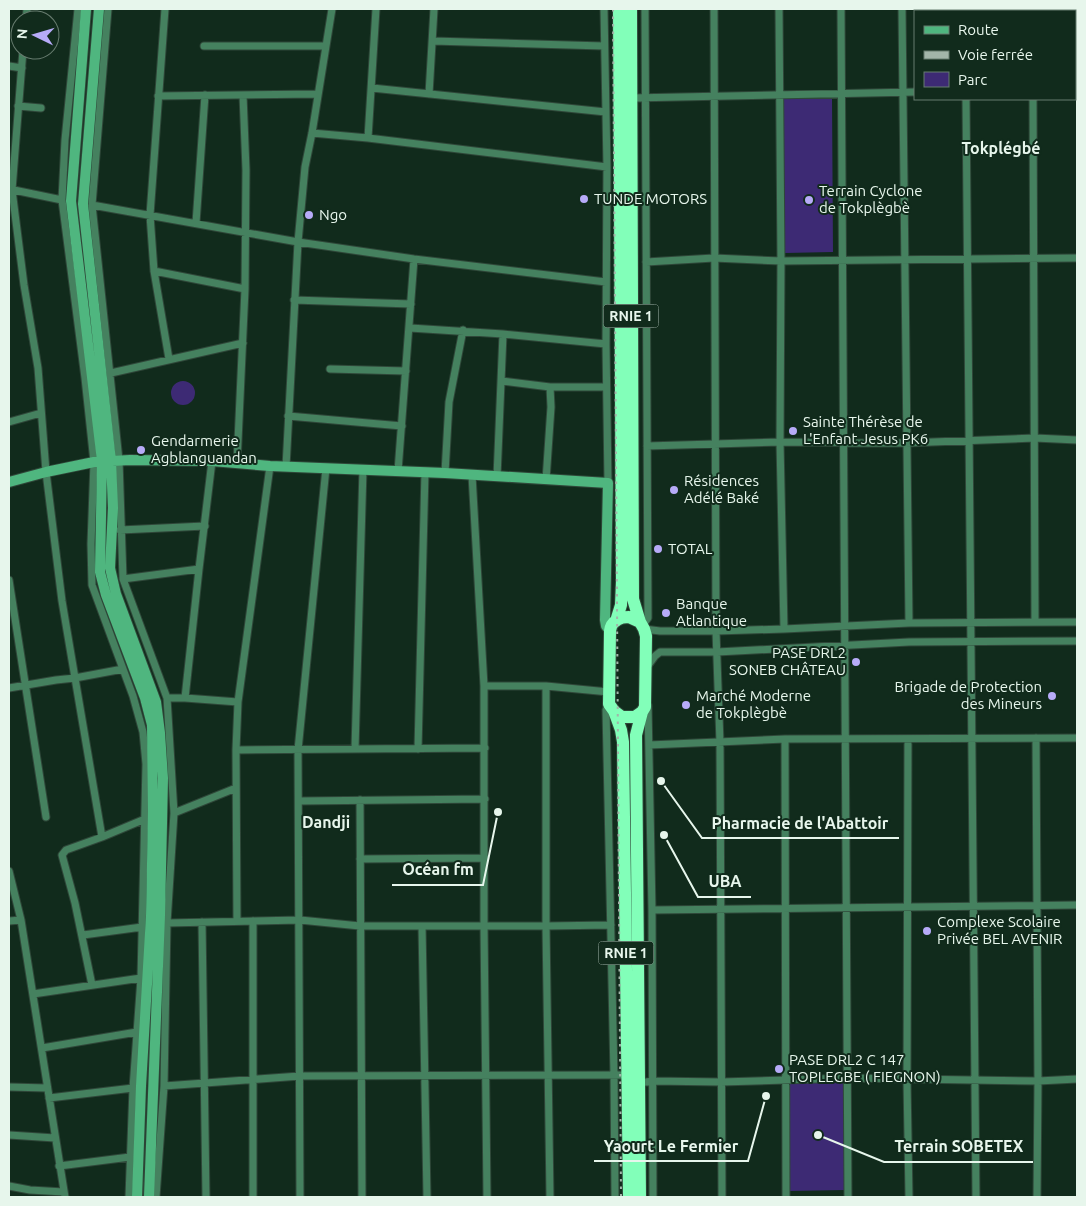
<svg xmlns="http://www.w3.org/2000/svg" width="1086" height="1206" font-family="Ubuntu,sans-serif">
  <rect width="100%" height="100%" fill="#112b1c"/>
  <!-- green -->
  <path fill="#3d2a74" d="M832 98 833 252 785 253 783 99Z
    M171 393a12 12 0 1 1 24 0a12 12 0 1 1-24 0Z
    M790 1079H847L845 1190 789 1191Z"/>
  <g fill="none" stroke-linecap="round" stroke-linejoin="round">
    <defs>
      <path id="street" d="M78 9 65 140 62 200 85 378 94 462 91 544 92 585 133 696 143 732 146 764 141 978 133 1088 129 1197
        M108 9 92 205 119 460 123 579 167 698 174 813 167 923 164 1086 156 1197
        M165 9 150 215 154 271 169 359
        M604 9 607 167 606 344 608 483
        M714 9 716 631 720 743 722 1197
        M779 9 781 261 780 442 784 629
        M841 9 848 1197
        M902 9 909 623
        M966 9V11
        M1032 9V11
        M26 20 27 9
        M433 41 604 46
        M204 46H325
        M23 50 12 190 24 285 38 368 46 472 62 601 75 678 123 669
        M9 66 22 68
        M372 88 606 112
        M1075 89H1077
        M429 94 434 9
        M158 96 317 94
        M631 98 915 92
        M966 99 976 1197
        M1033 99 1035 622
        M18 106 41 108
        M312 133 368 138 607 167
        M368 138 376 9
        M9 189 62 200
        M92 205 298 242 414 259 606 282
        M196 223 205 95
        M646 262 714 258 781 261 1077 258
        M154 271 245 289
        M294 300 411 304
        M410 328 503 334 606 344
        M330 369 406 371
        M111 373 243 343
        M502 381 550 387 551 407 546 480
        M550 387H606
        M288 416 402 426
        M9 422 41 413
        M647 446 780 442 906 443 1035 438 1077 440
        M237 463 245 289 246 170 243 95
        M286 467 298 242 305 167 312 133 332 9
        M398 471 414 259
        M445 473 449 402 463 330
        M472 475 484 686V926L487 1197
        M497 477 503 334
        M120 530 205 526
        M123 579 199 569
        M9 580 46 817
        M643 625 648 618V613L645 9
        M644 629 660 631H716L784 629 909 623 1077 622
        M647 667 655 656 660 652H717L909 642 1077 641
        M484 686H546L609 692
        M546 686V926L550 1197
        M9 688 56 680 75 678 102 837
        M167 698H185L238 702
        M185 698 199 569 212 461
        M609 704 606 710 614 1075 615 1197
        M648 705 652 910 653 1197
        M1036 738 1038 1081 1037 1197
        M785 739 786 1197
        M908 739 907 1080 909 1197
        M649 745 785 739 1077 738
        M355 749 363 469
        M418 749 425 472
        M236 750 485 748
        M360 800 362 1197
        M299 801 485 799
        M174 813 236 788
        M360 859 485 858
        M9 871 21 920 65 1197
        M652 910 1077 905
        M9 921 21 920
        M237 921 236 750 238 702 270 466
        M253 921V1197
        M202 922 206 1197
        M167 923 300 920 360 926H546L611 925
        M422 926 427 1197
        M83 935 142 927
        M92 985 75 903 62 855 66 850 102 837 145 819
        M33 994 141 978
        M42 1048 137 1032
        M639 1083 653 1081 721 1082 847 1078 1038 1081 1077 1079
        M164 1086 300 1076 629 1075
        M9 1087 47 1088
        M49 1098 133 1088
        M9 1135 55 1138
        M59 1166 130 1157
        M9 1186 30 1190 64 1192
        M300 1197 298 750 326 468"/>
      <path id="secondary" d="M86 9 71 201 102 461 100 572 106 595 145 698 152 725 153 811 151 916 141 1086 137 1197
        M99 9 83 204 111 461 113 508 110 568 116 594 156 702 160 733 163 778 160 915 149 1197
        M9 482 46 472 94 462 130 460 212 461 270 466 445 473 608 483 605 620 606 626 610 631"/>
      <path id="highway" d="M631 9 633 599 640 622
        M629 617 640 622 644 629 646 636 645 707 642 712 635 717H622L614 711 609 704 610 631C611 621 620 617 629 617Z
        M616 621 621 605 622 581 619 9
        M614 711 621 730 623 742 629 1197
        M640 1197 636 735 642 712"/>
    </defs>
    <!-- street casing -->
    <use href="#street" stroke="#2f4739" stroke-width="9"/>
    <!-- secondary casing -->
    <use href="#secondary" stroke="#2f4739" stroke-width="12"/>
    <!-- highway casing -->
    <use href="#highway" stroke="#2f4739" stroke-width="14"/>
    <!-- street -->
    <use href="#street" stroke="#45815f" stroke-width="7"/>
    <!-- secondary -->
    <use href="#secondary" stroke="#4fb67f" stroke-width="10"/>
    <!-- highway -->
    <use href="#highway" stroke="#82ffb9" stroke-width="12"/>
    <!-- rail -->
    <path stroke="#a2b5a9" stroke-width="2" stroke-dasharray="2.5 5" stroke-linecap="butt" d="M613 9 621 1197"/>
  </g>
  <!-- markers -->
  <g fill="#b7abf8" stroke="#112b1c" stroke-width="2">
    <circle cx="584" cy="199" r="5"/>
    <circle cx="809" cy="200" r="5"/>
    <circle cx="309" cy="215" r="5"/>
    <circle cx="793" cy="431" r="5"/>
    <circle cx="141" cy="450" r="5"/>
    <circle cx="674" cy="490" r="5"/>
    <circle cx="658" cy="549" r="5"/>
    <circle cx="666" cy="613" r="5"/>
    <circle cx="856" cy="662" r="5"/>
    <circle cx="1052" cy="696" r="5"/>
    <circle cx="686" cy="705" r="5"/>
    <circle cx="927" cy="931" r="5"/>
    <circle cx="779" cy="1069" r="5"/>
  </g>
  <g text-anchor="middle" stroke-width="4" stroke-linejoin="round" paint-order="stroke">
    <!-- shield labels -->
    <g fill="#112b1c" stroke="#a7b9ae" stroke-width="1">
      <rect x="603.5" y="304.5" width="55" height="23" rx="4"/>
      <rect x="598.5" y="941.5" width="55" height="23" rx="4"/>
    </g>
    <g font-size="14" font-weight="bold" fill="#e7f6ec">
      <text x="631" y="321">RNIE 1</text>
      <text x="626" y="958">RNIE 1</text>
    </g>
    <!-- poi labels -->
    <g font-size="15" fill="#e7f6ec" stroke="#112b1c" text-anchor="start">
      <text x="819" y="196">Terrain Cyclone<tspan x="819" dy="17">de Tokplègbè</tspan></text>
      <text x="594" y="204">TUNDE MOTORS</text>
      <text x="319" y="220">Ngo</text>
      <text x="803" y="427">Sainte Thérèse de<tspan x="803" dy="17">L'Enfant Jesus PK6</tspan></text>
      <text x="151" y="446">Gendarmerie<tspan x="151" dy="17">Agblanguandan</tspan></text>
      <text x="684" y="486">Résidences<tspan x="684" dy="17">Adélé Baké</tspan></text>
      <text x="668" y="554">TOTAL</text>
      <text x="676" y="609">Banque<tspan x="676" dy="17">Atlantique</tspan></text>
      <text x="846" y="658" text-anchor="end">PASE DRL2<tspan x="846" dy="17">SONEB CHÂTEAU</tspan></text>
      <text x="1042" y="692" text-anchor="end">Brigade de Protection<tspan x="1042" dy="17">des Mineurs</tspan></text>
      <text x="696" y="701">Marché Moderne<tspan x="696" dy="17">de Tokplègbè</tspan></text>
      <text x="937" y="927">Complexe Scolaire<tspan x="937" dy="17">Privée BEL AVENIR</tspan></text>
      <text x="789" y="1065">PASE DRL2 C 147<tspan x="789" dy="17">TOPLEGBE ( FIEGNON)</tspan></text>
    </g>
    <!-- neighbourhood labels -->
    <g font-size="16" font-weight="bold" fill="#e7f6ec" stroke="#112b1c">
      <text x="1001" y="154">Tokplégbé</text>
      <text x="326" y="828">Dandji</text>
    </g>
  </g>
  <!-- callouts -->
  <path fill="none" stroke="#e7f6ec" stroke-width="2" d="M661 781L702 838H899M498 812L483 885H392M664 835L698 897H751M766 1096L748 1161H594M818 1135L884 1162H1033"/>
  <g fill="#e7f6ec" stroke="#112b1c" stroke-width="2">
    <circle cx="661" cy="781" r="5"/>
    <circle cx="498" cy="812" r="5"/>
    <circle cx="664" cy="835" r="5"/>
    <circle cx="766" cy="1096" r="5"/>
    <circle cx="818" cy="1135" r="5"/>
  </g>
  <g font-size="16" text-anchor="middle" font-weight="bold" fill="#e7f6ec" stroke="#112b1c" stroke-width="4" stroke-linejoin="round" paint-order="stroke">
    <text x="800" y="829">Pharmacie de l'Abattoir</text>
    <text x="438" y="875">Océan fm</text>
    <text x="725" y="887">UBA</text>
    <text x="671" y="1152">Yaourt Le Fermier</text>
    <text x="959" y="1152">Terrain SOBETEX</text>
  </g>
  <!-- border -->
  <rect width="1086" height="1206" fill="none" stroke="#e7f6ec" stroke-width="20"/>
  <!-- legend -->
  <rect x="914" y="10" width="162" height="90" fill="#112b1c" stroke="#677c6f"/>
  <rect x="924" y="26" width="25" height="8" fill="#4fb67f" stroke="#677c6f"/>
  <text x="958" y="35" font-size="15" fill="#e7f6ec">Route</text>
  <rect x="924" y="51" width="25" height="8" fill="#a2b5a9" stroke="#677c6f"/>
  <text x="958" y="60" font-size="15" fill="#e7f6ec">Voie ferrée</text>
  <rect x="924" y="72" width="25" height="15" fill="#3d2a74" stroke="#677c6f"/>
  <text x="958" y="85" font-size="15" fill="#e7f6ec">Parc</text>
  <!-- north arrow -->
  <g transform="translate(35 35) rotate(275)"><circle r="24" fill="#112b1c" stroke="#677c6f"/>
  <path d="M0-4L9 19L0 12L-9 19Z" fill="#b7abf8"/>
  <text y="-8" font-size="14" font-weight="bold" text-anchor="middle" fill="#e7f6ec">N</text>
  </g>
</svg>
